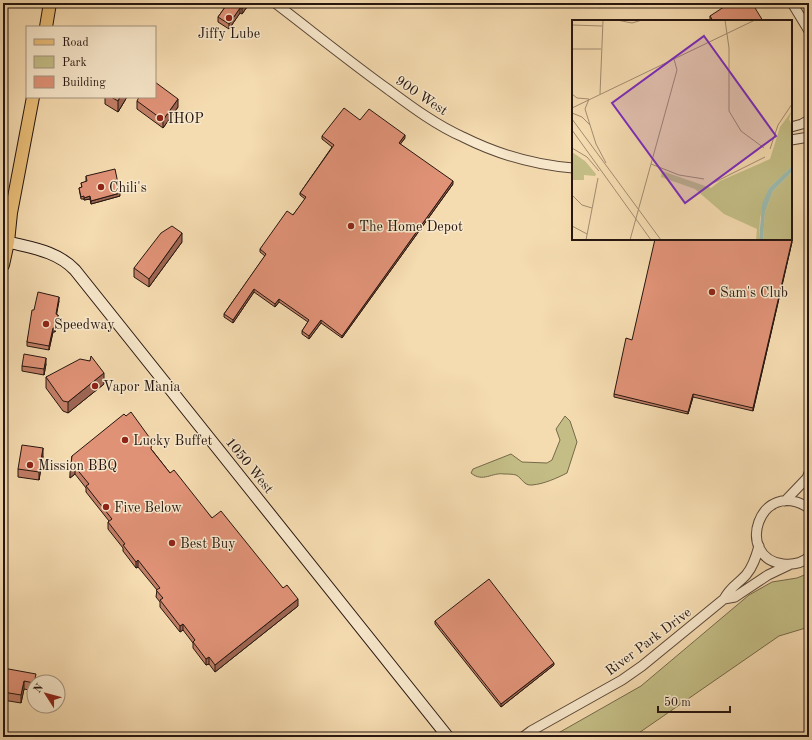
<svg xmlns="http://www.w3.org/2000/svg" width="812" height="740" font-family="'Old Standard TT',serif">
  <rect width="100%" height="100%" fill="#f5dbb0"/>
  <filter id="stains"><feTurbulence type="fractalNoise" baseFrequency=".005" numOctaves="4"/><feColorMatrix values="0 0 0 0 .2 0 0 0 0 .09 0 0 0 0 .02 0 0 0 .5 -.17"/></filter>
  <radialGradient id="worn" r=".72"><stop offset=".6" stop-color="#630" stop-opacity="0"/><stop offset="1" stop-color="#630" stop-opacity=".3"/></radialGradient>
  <!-- green -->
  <path fill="#c4be86" stroke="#756a4a" d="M565 416 570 421 577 442 567 473C557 478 544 484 532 485 524 486 522 478 516 475 513 474 507 474 504 474 492 472 483 483 471 473L473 469 511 454 522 462 547 463 552 460 560 440 556 429Z
    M809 573V627L779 636 633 737 553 736 641 686 749 595 772 582 797 578Z"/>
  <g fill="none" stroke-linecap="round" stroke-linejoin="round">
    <defs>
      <path id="tertiary" d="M275 3C313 32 350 62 389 90 412 107 436 125 463 137 497 154 535 165 573 168
        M792 3 809 31
        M791 127 802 124 809 120
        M791 140 809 137
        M785 501 807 478 809 473
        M809 508C759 476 734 558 783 564 792 565 802 563 809 557
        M724 599 735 597 768 575 789 565
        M523 737 531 731 622 680 642 666 724 599C731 586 737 585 746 575 753 567 756 557 759 546"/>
      <path id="secondary" d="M8 242C32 248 57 251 75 270L448 737"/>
      <path id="primary" d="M46 27 50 3
        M3 265 8 242 11 213 33 97"/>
    </defs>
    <!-- tertiary casing -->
    <use href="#tertiary" stroke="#5a4737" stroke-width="11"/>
    <!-- secondary casing -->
    <use href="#secondary" stroke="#26160f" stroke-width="13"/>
    <!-- primary casing -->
    <use href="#primary" stroke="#26160f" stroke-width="14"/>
    <!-- tertiary -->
    <use href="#tertiary" stroke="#f8e8cc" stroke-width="9"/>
    <!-- secondary -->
    <use href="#secondary" stroke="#f8e8cc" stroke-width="11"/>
    <!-- primary -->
    <use href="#primary" stroke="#eabe78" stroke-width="12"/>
  </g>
  <!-- wall -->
  <path fill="#c17e66" stroke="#26160f" d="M228 3H247V7L242 14 240 13 229 29 218 22V17Z
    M594 3H604L600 8Z
    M710 16 763 21H710Z
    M105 97H127L118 112 105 104Z
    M137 101 178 107 163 128 137 109Z
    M360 120 405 138 400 144 453 184 342 338 321 323 309 339 302 334V331L308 322 279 302 275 307 254 292 233 323 224 317V314L265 256 260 252V249L293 215 305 199 300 195V193L332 147 322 139V136Z
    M86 176 120 196 91 204 90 199 84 200V199H81L79 188 82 187 81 183 86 182Z
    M182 242 149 287 134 277V268Z
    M792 242 753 411 693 397 688 414 614 397V394Z
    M59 301 56 314 58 319 55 332H53L49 350 27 346V342L34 310Z
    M90 361 104 384 68 413 63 411 46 388V377Z
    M46 364 44 375 22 371V366Z
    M152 450 170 473 212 518 283 588 298 606 215 672 209 664 206 665 193 648V643L183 630 180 632 160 607V602L156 597 157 590 138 567 136 568 123 551V548L108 529V522L109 521 86 492V488L75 474 70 478 72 456Z
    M43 456 39 480 18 477V469Z
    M435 621 554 665 501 707 435 624Z
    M3 668 36 682H34V691L24 689 21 703 3 700Z"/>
  <!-- shaded-wall -->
  <path fill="#9d6653" stroke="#26160f" d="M246 3H247V7L242 14V9Z
    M602 3H604L600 8V5Z
    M240 8V13L229 29V24Z
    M120 97H127L118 112V101Z
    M178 99V107L163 128V120Z
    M405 135V138L399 146V143Z
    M453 181V184L342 338V336Z
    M120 193V196L91 204V201Z
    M90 196V199L84 200V198Z
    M182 233V242L149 287V279Z
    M792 240V242L753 411V408Z
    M254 289V292L233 323V320Z
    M59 297V301L56 318V314Z
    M279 299V302L275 307V304Z
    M58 315V319L55 332V328Z
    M321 320V323L309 339V336Z
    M53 328V332L49 350V346Z
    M46 358V364L44 375V369Z
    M104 373V384L68 413V402Z
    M693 394V397L688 414V412Z
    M43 448V456L39 480V472Z
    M75 467V474L70 478V471Z
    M138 560V567L136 568V562Z
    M298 599V606L215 672V665Z
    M183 624V630L180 632V626Z
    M209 657V664L206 665V659Z
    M554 663V665L501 707V704Z
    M24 681V689L21 703V695Z"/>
  <!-- building -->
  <path fill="#e09277" stroke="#26160f" d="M228 3H246L242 9 240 8 229 24 218 17Z
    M730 3H752L763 21H713L710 16Z
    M155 82 178 99 163 120 137 101 139 97H155Z
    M111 97H120L118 101Z
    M344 108 360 120 369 109 405 135 399 143 453 181 342 336 321 320 309 336 302 331 309 320 279 299 275 304 254 289 233 320 224 314 266 254 260 249 287 211 293 215 306 197 300 193 334 145 322 136Z
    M115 169 120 193 91 201 90 196 84 198V196L81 197 79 188 82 187 81 183 87 181 86 176Z
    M172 226 182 233 149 279 134 268 161 233Z
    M655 239H788L792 240 753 408 693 394 688 412 614 394 626 338 632 340Z
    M38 292 59 297 56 314 58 315 55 328H53L49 346 27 342 32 310H34Z
    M24 354 46 358 44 369 22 366Z
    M91 356 104 373 68 402 63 401 46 377 80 359 90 361Z
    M131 412 152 441 151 449 170 473 174 470 212 518 221 511 283 588 287 585 298 599 215 665 209 657 206 659 193 642 195 640 183 624 180 626 160 600 163 598 156 590 160 588 138 560 136 562 123 545 125 544 108 522 112 519 86 486 89 484 75 467 70 471 72 456 124 414 126 416Z
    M22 445 43 448 39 472 18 469Z
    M489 579 554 663 501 704 435 621Z
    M3 668 36 674 34 683 24 681 21 695 3 692Z"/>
  <!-- markers -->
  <g fill="#8f2418" stroke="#f8e8cc" stroke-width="1.5">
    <circle cx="229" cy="18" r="4"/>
    <circle cx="160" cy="118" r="4"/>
    <circle cx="101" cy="187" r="4"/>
    <circle cx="351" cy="226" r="4"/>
    <circle cx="712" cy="292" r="4"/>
    <circle cx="46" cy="324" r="4"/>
    <circle cx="95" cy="386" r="4"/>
    <circle cx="125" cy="440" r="4"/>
    <circle cx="30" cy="465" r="4"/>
    <circle cx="106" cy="507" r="4"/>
    <circle cx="172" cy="543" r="4"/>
  </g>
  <g text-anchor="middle" stroke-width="3" stroke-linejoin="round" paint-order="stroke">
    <!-- poi labels -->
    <g font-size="14" fill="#26160f" stroke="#f8e8cc" text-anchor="start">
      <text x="229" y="38" text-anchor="middle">Jiffy Lube</text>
      <text x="168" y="123">IHOP</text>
      <text x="109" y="192">Chili's</text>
      <text x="359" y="231">The Home Depot</text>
      <text x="720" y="297">Sam's Club</text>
      <text x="54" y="329">Speedway</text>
      <text x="103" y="391">Vapor Mania</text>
      <text x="133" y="445">Lucky Buffet</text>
      <text x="38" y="470">Mission BBQ</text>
      <text x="114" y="512">Five Below</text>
      <text x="180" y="548">Best Buy</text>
    </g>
    <!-- street labels -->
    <g font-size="14" fill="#26160f" stroke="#f8e8cc">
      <text transform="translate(422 95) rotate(34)" y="5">900 West</text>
      <text transform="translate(250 465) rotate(51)" y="5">1050 West</text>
      <text transform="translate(648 641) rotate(-37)" y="5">River Park Drive</text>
    </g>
  </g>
  <!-- overview -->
  <g transform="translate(572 20)">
    <rect width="220" height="220" fill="#f5dbb0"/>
    <path d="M220 91 217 99 220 106V146L197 168 188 198 187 220H184L185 209 152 194 123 169 89 157 90 151 139 168 148 161 198 139 208 107ZM0 132 13 141 24 154 23 156 12 155V160H0ZM220 152V220H191L193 192 201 171Z" fill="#c4be86"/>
    <path d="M220 146V152L201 171 193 192 191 220H187L190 184 197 168Z" fill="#9cbbaf"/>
    <path fill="none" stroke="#a28c70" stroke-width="1" d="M45 0 60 3 70 0M153 0 157 28V91L169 111 192 128M0 5 30 6M0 29H29M0 74 5 78 17 79M28 74 31 0M17 79 13 89 24 124 34 143M0 88 183 0M0 93 10 97 18 105M0 99 89 220M0 110 79 220M0 128 15 137 27 151M198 129 206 105 220 84M79 144 107 155 132 159M141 163 193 137M0 175 10 185 20 188M0 206 15 214M14 220 26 158M58 220 105 50 102 39"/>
    <path fill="#7b2cbf" fill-opacity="0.15" stroke="#7b2cbf" stroke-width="2" d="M132 16 204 116 113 183 40 83Z"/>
    <rect width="220" height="220" fill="none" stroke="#26160f" stroke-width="2"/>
  </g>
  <!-- margin -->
  <rect width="812" height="740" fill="none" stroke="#f5dbb0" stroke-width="16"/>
  <rect x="4" y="4" width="804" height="732" fill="none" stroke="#26160f" stroke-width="2"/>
  <rect x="8" y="8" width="796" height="724" fill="none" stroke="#26160f"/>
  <!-- legend -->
  <rect x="26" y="26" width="130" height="72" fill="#f8e8cc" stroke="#a49480"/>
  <rect x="34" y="39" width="20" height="6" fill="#eabe78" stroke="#a49480"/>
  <text x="62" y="46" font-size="12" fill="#26160f">Road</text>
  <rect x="34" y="56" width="20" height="12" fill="#c4be86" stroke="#a49480"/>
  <text x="62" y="66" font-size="12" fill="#26160f">Park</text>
  <rect x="34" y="76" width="20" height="12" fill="#e09277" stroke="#a49480"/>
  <text x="62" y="86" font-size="12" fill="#26160f">Building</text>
  <!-- north arrow -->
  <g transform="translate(46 694) rotate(306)"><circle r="19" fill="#f8e8cc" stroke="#a49480"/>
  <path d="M0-3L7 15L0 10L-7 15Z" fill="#8f2418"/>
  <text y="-6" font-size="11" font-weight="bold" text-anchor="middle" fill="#26160f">N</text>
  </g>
  <!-- scale -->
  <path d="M658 706v6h72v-6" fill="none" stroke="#26160f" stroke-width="2"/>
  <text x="664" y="706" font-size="12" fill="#26160f" stroke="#f8e8cc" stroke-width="3" paint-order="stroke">50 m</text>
  <rect width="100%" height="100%" filter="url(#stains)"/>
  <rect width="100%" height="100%" fill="url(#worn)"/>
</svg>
